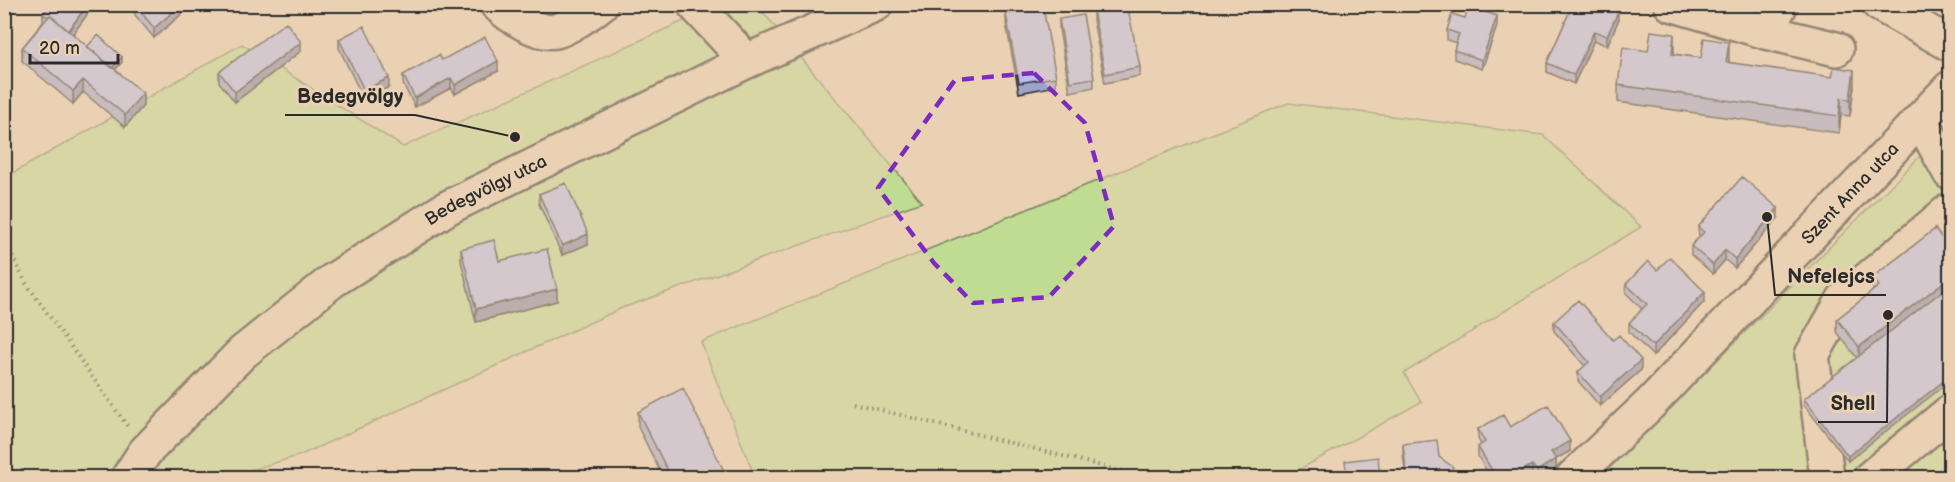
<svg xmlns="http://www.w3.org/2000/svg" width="1955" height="482" font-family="'Balsamiq Sans',sans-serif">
  <rect width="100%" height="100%" fill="#ebd1b3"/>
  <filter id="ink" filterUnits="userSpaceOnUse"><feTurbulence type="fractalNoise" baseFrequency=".0167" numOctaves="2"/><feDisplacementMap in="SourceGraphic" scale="12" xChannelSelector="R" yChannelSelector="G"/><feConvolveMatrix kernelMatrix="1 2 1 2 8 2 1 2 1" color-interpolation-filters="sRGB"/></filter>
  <g filter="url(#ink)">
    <!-- green -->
    <path fill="#c0dc93" stroke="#76845f" stroke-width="1.5" d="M756 4 922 202 622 308 301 455 228 477 5 478 4 178 242 44 403 147 719 5Z
      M1288 103 1543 135 1641 227 1404 373 1421 402 1286 477H755L701 342Z
      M1950 126V477H1601Z"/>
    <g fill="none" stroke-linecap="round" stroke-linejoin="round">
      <defs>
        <g id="minor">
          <path d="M497 4C509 16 539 35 556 31 569 27 590 13 601 4"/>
          <path d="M694 4 747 61"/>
          <path d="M1671 4 1766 32 1836 49"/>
          <path d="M1879 4 1950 44"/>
          <path d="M1766 32 1781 4"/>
          <path d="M1921 120 1950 173"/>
          <path id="s1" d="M128 478 145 452 242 353 332 281 447 208 747 61 876 4"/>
          <path id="s2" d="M1572 478 1650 404 1950 88"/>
          <path d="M1827 478 1812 355 1844 299 1950 210"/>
          <path d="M1870 478 1950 412"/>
        </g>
      </defs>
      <!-- minor casing -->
      <use href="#minor" stroke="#2b2b2b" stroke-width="38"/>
      <!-- path -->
      <path stroke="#2b2b2b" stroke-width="4" stroke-dasharray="1.5 4.5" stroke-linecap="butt" d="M4 240 26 283 128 427
        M853 403 1149 478"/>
      <!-- minor -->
      <use href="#minor" stroke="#ebd1b3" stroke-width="33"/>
    </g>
    <!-- wall -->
    <path fill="#9fa2cc" stroke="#2b2b2b" stroke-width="1.5" d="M91 4V9L73 34 87 47 122 62 115 70 143 106 125 127 83 92 73 104 22 61V48L43 22V14Z
      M184 4V12L154 38 135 15V5Z
      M1573 4 1618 21 1607 46 1594 40 1574 84 1547 72V63Z
      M1093 10 1140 67V76L1105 83 1093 20Z
      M1006 14 1056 77V86L1019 93 1006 23Z
      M1465 18 1497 26 1482 69 1454 59V50L1456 43 1447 40V30Z
      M1059 19 1094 78V87L1070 92 1059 29Z
      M339 39 389 87 364 100 339 48Z
      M301 51 235 102 219 82V72Z
      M1648 51H1674V54L1701 58 1729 59 1728 62 1854 87 1850 116 1841 115 1839 133 1618 102V85Z
      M442 60 498 71 455 94 451 88 415 107 403 84V75Z
      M539 194 588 244 562 255 539 204Z
      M1778 218 1735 268 1725 260 1713 274 1691 255V246L1699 237 1698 227Z
      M1935 229 1848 461 1804 405V399L1857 358 1837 332V319L1873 291V277Z
      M461 249 499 261 557 301 476 322 461 261Z
      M1657 270 1705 301 1653 356 1629 332V323L1642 309 1626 293V284Z
      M1554 322 1613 340 1641 370 1600 406 1578 381V372L1585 366 1554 331Z
      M638 412 727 477H663L638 427Z
      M1510 427 1570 451 1556 459V469L1542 477H1535L1532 474 1527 477H1490L1478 456V447L1481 445 1478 439V429Z
      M1403 444 1439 457 1453 473 1463 477H1406L1403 454Z"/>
    <!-- shaded-wall -->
    <path fill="#8284a6" stroke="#2b2b2b" stroke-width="1.5" d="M88 4H91V9L68 41V32Z
      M182 4H184V12L154 38V28Z
      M1618 12V21L1607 46V36Z
      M1497 16V26L1482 69V60Z
      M1594 31V40L1574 84V75Z
      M1674 34V51L1672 71V54Z
      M301 42V51L235 102V92Z
      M1729 42V59L1726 79V62Z
      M122 57V62L108 78V73Z
      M498 61V71L455 94V85Z
      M1854 70V87L1850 116V99Z
      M389 78V87L364 100V90Z
      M451 78V88L415 107V98Z
      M83 80V92L73 104V91Z
      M143 93V106L125 127V115Z
      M1841 98V115L1839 133V116Z
      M1778 208V218L1735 268V259Z
      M588 234V244L562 255V246Z
      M1725 250V260L1713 274V265Z
      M1950 277V289L1859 360V347Z
      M557 289V301L476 322V309Z
      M1705 292V301L1653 356V346Z
      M1641 360V370L1600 406V397Z
      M1950 376V381L1848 461V456Z
      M1570 441V451L1551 462V452Z
      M1556 459V469L1542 477H1537V471Z
      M1532 465V474L1527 477H1511Z
      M1504 473V477H1496Z"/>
    <!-- building -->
    <path fill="#b9bced" stroke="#2b2b2b" stroke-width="1.5" d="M50 4H88L68 31 50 15 48 17 43 14Z
      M136 4H182L154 28 135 5Z
      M1122 4H1127L1140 67 1105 74 1093 10Z
      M1573 4H1603L1618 12 1607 36 1594 31 1574 75 1547 63Z
      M1469 6 1497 16 1482 60 1454 50 1459 34 1447 30 1452 14 1465 18Z
      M1043 7 1056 77 1019 83 1006 14Z
      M50 15 143 93 125 115 83 80 73 91 22 48Z
      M1083 15 1094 78 1070 82 1059 19Z
      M286 22 301 42 235 92 219 72Z
      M364 26 389 78 364 90 339 39Z
      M1651 31 1674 34 1672 54 1701 58 1704 38 1729 42 1726 62 1832 77 1834 67 1854 70 1850 99 1841 98 1839 116 1618 85 1623 47 1648 51Z
      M98 35 122 57 112 68 87 47Z
      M485 37 498 61 455 85 451 78 415 98 403 75 439 55 442 60Z
      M1742 177 1778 208 1735 259 1725 250 1713 265 1691 246 1704 232 1698 227Z
      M566 183 588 234 562 246 539 194Z
      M1935 229 1950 249V277L1859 347 1837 319 1879 286 1873 277Z
      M494 240 499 261 547 249 557 289 476 309 461 249Z
      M1670 257 1705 292 1653 346 1629 323 1647 304 1626 284 1648 261 1657 270Z
      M1950 285V376L1848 456 1804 399Z
      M1578 300 1613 340 1619 335 1641 360 1600 397 1578 372 1589 362 1554 322Z
      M683 388 727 477H671L638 412Z
      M1548 405 1570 441 1551 452 1556 459 1537 471 1532 465 1511 477H1506L1504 473 1496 477 1478 447 1485 442 1478 429 1503 415 1510 427Z
      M1437 440 1439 457 1453 467 1449 474 1462 472 1463 477H1407L1403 444Z
      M1378 457 1380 477H1347L1345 461Z"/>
  </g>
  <!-- marked area -->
  <path d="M0 0H1955V482H0ZM1034 73 1085 123 1114 226 1049 297 973 303 934 263 878 188 955 80Z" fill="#ebd1b3" fill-opacity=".55" fill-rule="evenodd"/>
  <path fill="none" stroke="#7b2cbf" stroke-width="4.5" stroke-dasharray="12 8" stroke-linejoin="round" d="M1034 73 1085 123 1114 226 1049 297 973 303 934 263 878 188 955 80Z"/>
  <g text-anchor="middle" stroke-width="6" stroke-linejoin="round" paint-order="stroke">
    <!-- street labels -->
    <g font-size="18" fill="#2b2b2b" stroke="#ebd1b3">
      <text dy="6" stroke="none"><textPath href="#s1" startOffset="464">Bedegvölgy utca</textPath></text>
      <text dy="6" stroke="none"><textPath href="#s2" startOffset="398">Szent Anna utca</textPath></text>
    </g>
  </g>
  <!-- callouts -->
  <path fill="none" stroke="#2b2b2b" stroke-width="2" d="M515 137L415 115H285M1767 217L1775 295H1886M1888 315L1887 422H1818"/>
  <g fill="#2b2b2b" stroke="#ebd1b3" stroke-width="2">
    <circle cx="515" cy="137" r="6"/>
    <circle cx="1767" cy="217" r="6"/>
    <circle cx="1888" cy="315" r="6"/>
  </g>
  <g font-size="20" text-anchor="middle" font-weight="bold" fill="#2b2b2b" stroke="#ebd1b3" stroke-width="6" stroke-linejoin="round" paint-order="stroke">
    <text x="350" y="103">Bedegvölgy</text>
    <text x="1831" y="283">Nefelejcs</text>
    <text x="1853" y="410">Shell</text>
  </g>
  <!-- margin -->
  <rect width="1955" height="482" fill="none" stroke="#ebd1b3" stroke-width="24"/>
  <rect x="12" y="12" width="1931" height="458" fill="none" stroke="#2b2b2b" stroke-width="2" filter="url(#ink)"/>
  <!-- scale -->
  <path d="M30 54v9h88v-9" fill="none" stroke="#2b2b2b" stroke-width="3"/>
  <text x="39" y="54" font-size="18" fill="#2b2b2b" stroke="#ebd1b3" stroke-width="4.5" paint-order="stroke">20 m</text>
</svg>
